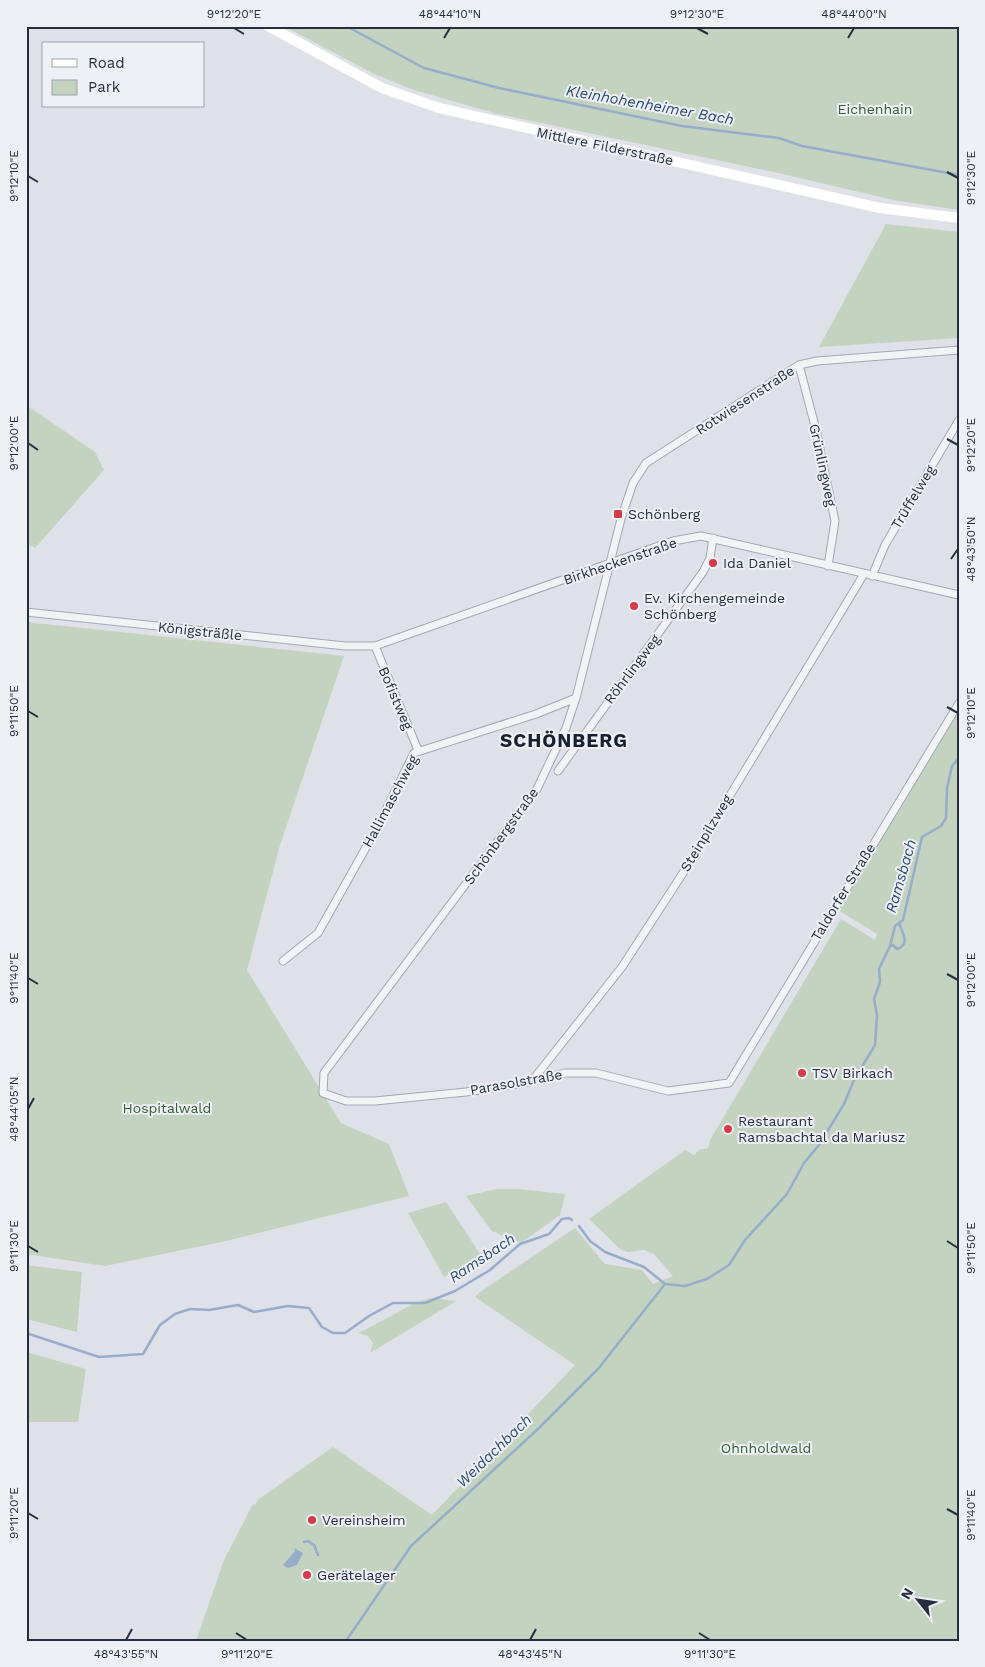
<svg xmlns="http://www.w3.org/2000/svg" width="985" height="1667" font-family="'Work Sans',sans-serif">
  <rect width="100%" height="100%" fill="#dee1e8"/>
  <!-- green -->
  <path fill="#c3d3bf" d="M284 26H949L959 28V210L893 200 783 174 498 114 414 90 372 73Z
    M886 224 959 232V338L819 347Z
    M26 405 95 452 104 470 35 548 26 543Z
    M26 622 344 656 280 845 247 970 341 1123 389 1144 409 1196 226 1241 105 1266 26 1254Z
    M959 708V1641H196L224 1560 253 1504 255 1505 259 1499 333 1447 432 1515 575 1365 475 1297 480 1292 575 1228 605 1264 642 1270 653 1284 673 1276 654 1254 644 1250 627 1252 619 1248 589 1219 685 1150 694 1155 700 1149H706L709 1146 710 1140 841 919 875 940 877 934 838 910Z
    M497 1189H518L565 1194 560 1215 521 1243 492 1231 466 1196Z
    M446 1202 482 1257 444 1277 408 1213Z
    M26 1265 82 1272 77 1332 26 1319Z
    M430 1298 456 1301 370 1353 373 1343 368 1336 359 1333 413 1304Z
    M26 1352 86 1369 78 1422H26Z"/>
  <!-- water -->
  <path fill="#97adcb" d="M294 1548 303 1553 297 1565 288 1568 283 1565 295 1551Z"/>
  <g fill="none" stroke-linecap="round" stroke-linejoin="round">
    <!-- stream -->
    <path stroke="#97adcb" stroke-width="2.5" d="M346 26 424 68 499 88 682 126 779 138 802 146 959 175
      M890 946 893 945 897 949C911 944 902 932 899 923
      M579 1226 590 1241 605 1252 644 1267 665 1284 685 1286 707 1279 729 1265 745 1240 787 1194 804 1163 819 1145 844 1104 854 1080 875 1045 877 1015 874 999 880 982 879 969 890 946 895 926 903 920 922 837 941 826 946 818 947 788 952 766 959 758
      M26 1333 99 1357 143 1354 160 1325 175 1314 190 1309 209 1310 238 1305 254 1312 288 1306 309 1308 322 1327 333 1333H345L369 1316 393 1303H425L455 1291 490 1270 520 1244 549 1234 562 1219 569 1218 572 1220
      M304 1542 308 1541 314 1545 318 1555
      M346 1641 411 1546 539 1428 598 1369 665 1284"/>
    <defs>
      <path id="street" d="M959 350 817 361 799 365 646 463 633 483 621 519 576 698 566 728 537 789 324 1073 323 1093 346 1101H375L466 1092 530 1082 565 1073H596L668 1091 729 1083 959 703
        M799 365 816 430 835 521 828 566
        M872 576 885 545 959 420
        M26 612 345 646H375L673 541 701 536 959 595
        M375 646 418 750
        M558 771 703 572 710 558 713 538
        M283 961 318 933 378 826 414 753 536 714 576 698
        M532 1081 622 967 683 873 864 574"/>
    </defs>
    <!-- street casing -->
    <use href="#street" stroke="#a3a8b2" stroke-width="9"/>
    <!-- street -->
    <use href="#street" stroke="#f1f3f7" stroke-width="7"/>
    <!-- secondary -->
    <path stroke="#fff" stroke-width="10" d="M268 26 382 88 439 108 880 208 959 218"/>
  </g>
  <!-- ticks -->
  <path fill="none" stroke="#262e40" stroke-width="2" d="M234 28 244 34M697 28 708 34M444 38 450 28M848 38 854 28M947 172 958 178M28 176 38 182M947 439 958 445M28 443 38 450M951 559 958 549M947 707 958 713M28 711 38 717M947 974 958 980M28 978 38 984M28 1109 34 1098M947 1241 958 1248M28 1246 38 1252M947 1509 958 1515M28 1513 38 1519M236 1633 247 1640M699 1633 710 1640M126 1640 132 1629M530 1640 536 1629"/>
  <!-- markers -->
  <g fill="#d63b49" stroke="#edf1f6" stroke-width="2">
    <rect x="613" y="509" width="10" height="10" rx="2.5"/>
    <circle cx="713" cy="563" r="5"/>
    <circle cx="634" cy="606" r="5"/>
    <circle cx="802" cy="1073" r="5"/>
    <circle cx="728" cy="1129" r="5"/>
    <circle cx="312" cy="1520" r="5"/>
    <circle cx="307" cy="1575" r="5"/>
  </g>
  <g text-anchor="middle" stroke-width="4" stroke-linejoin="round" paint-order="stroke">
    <!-- park labels -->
    <g font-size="14" fill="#385d33" stroke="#edf1f6">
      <text x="875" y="114">Eichenhain</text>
      <text x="167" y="1113">Hospitalwald</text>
      <text x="766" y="1453">Ohnholdwald</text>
    </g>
    <!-- street labels -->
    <g font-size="14" fill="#262e40" stroke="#edf1f6">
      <text transform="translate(605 146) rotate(12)" y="5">Mittlere Filderstraße</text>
      <text transform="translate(745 400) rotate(-33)" y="5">Rotwiesenstraße</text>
      <text transform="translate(823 465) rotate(78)" y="5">Grünlingweg</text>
      <text transform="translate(913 497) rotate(-59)" y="5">Trüffelweg</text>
      <text transform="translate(620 561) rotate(-19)" y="5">Birkheckenstraße</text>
      <text transform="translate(200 631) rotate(6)" y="5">Königsträßle</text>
      <text transform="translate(632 669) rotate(-53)" y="5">Röhrlingweg</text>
      <text transform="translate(396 698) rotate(67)" y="5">Bofistweg</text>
      <text transform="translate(390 801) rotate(-62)" y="5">Hallimaschweg</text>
      <text transform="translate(706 833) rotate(-59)" y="5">Steinpilzweg</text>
      <text transform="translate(501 836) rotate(-54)" y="5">Schönbergstraße</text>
      <text transform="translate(843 892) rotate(-59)" y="5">Taldorfer Straße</text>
      <text transform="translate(516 1082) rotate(-10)" y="5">Parasolstraße</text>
    </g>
    <!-- poi labels -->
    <g font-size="14" fill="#262e40" stroke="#edf1f6" text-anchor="start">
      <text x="628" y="519">Schönberg</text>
      <text x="723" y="568">Ida Daniel</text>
      <text x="644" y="603">Ev. Kirchengemeinde<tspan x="644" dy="16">Schönberg</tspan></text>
      <text x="812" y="1078">TSV Birkach</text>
      <text x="738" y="1126">Restaurant<tspan x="738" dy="16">Ramsbachtal da Mariusz</tspan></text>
      <text x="322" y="1525">Vereinsheim</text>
      <text x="317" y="1580">Gerätelager</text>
    </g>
    <!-- water labels -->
    <g font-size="15" font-style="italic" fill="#2e4a76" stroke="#edf1f6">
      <text transform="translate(650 105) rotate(10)" y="5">Kleinhohenheimer Bach</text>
      <text transform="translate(901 876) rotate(-74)" y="5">Ramsbach</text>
      <text transform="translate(482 1258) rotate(-34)" y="5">Ramsbach</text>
      <text transform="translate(494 1451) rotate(-44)" y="5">Weidachbach</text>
    </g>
    <!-- district labels -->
    <g font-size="19" font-weight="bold" letter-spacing="1" fill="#191f31" stroke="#edf1f6">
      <text x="564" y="747">SCHÖNBERG</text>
    </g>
  </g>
  <!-- border -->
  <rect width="985" height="1667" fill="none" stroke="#edf1f6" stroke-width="55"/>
  <!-- legend -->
  <rect x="42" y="42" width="162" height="65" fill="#edf1f6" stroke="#9da3ad"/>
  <rect x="52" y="59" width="25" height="8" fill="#ffffff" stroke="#9da3ad"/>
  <text x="88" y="68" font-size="15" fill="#262e40">Road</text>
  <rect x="52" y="80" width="25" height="15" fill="#c3d3bf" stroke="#9da3ad"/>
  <text x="88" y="92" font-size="15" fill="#262e40">Park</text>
  <!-- north arrow -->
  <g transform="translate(918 1600) rotate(300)" stroke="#edf1f6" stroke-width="4" paint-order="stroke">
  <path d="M0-4L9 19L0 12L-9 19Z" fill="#262e40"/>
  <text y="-8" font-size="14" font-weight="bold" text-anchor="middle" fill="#262e40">N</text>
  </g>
  <rect x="28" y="28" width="930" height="1612" fill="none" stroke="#262e40" stroke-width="2"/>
  <g font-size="12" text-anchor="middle" fill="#262e40">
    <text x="234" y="18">9°12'20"E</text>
    <text x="450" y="18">48°44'10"N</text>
    <text x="697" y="18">9°12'30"E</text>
    <text x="854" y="18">48°44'00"N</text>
    <text transform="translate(14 176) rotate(-90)" y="4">9°12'10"E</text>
    <text transform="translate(971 178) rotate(-90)" y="4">9°12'30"E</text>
    <text transform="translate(14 443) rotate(-90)" y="4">9°12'00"E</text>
    <text transform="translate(971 445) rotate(-90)" y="4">9°12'20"E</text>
    <text transform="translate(971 549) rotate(-90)" y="4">48°43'50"N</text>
    <text transform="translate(14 711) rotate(-90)" y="4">9°11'50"E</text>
    <text transform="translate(971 713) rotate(-90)" y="4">9°12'10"E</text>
    <text transform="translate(14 978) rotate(-90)" y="4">9°11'40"E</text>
    <text transform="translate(971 980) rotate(-90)" y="4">9°12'00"E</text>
    <text transform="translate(14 1109) rotate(-90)" y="4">48°44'05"N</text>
    <text transform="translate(14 1246) rotate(-90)" y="4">9°11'30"E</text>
    <text transform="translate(971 1248) rotate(-90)" y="4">9°11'50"E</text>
    <text transform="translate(14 1513) rotate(-90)" y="4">9°11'20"E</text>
    <text transform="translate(971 1515) rotate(-90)" y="4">9°11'40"E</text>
    <text x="126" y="1658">48°43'55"N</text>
    <text x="247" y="1658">9°11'20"E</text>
    <text x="530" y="1658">48°43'45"N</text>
    <text x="710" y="1658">9°11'30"E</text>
  </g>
</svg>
